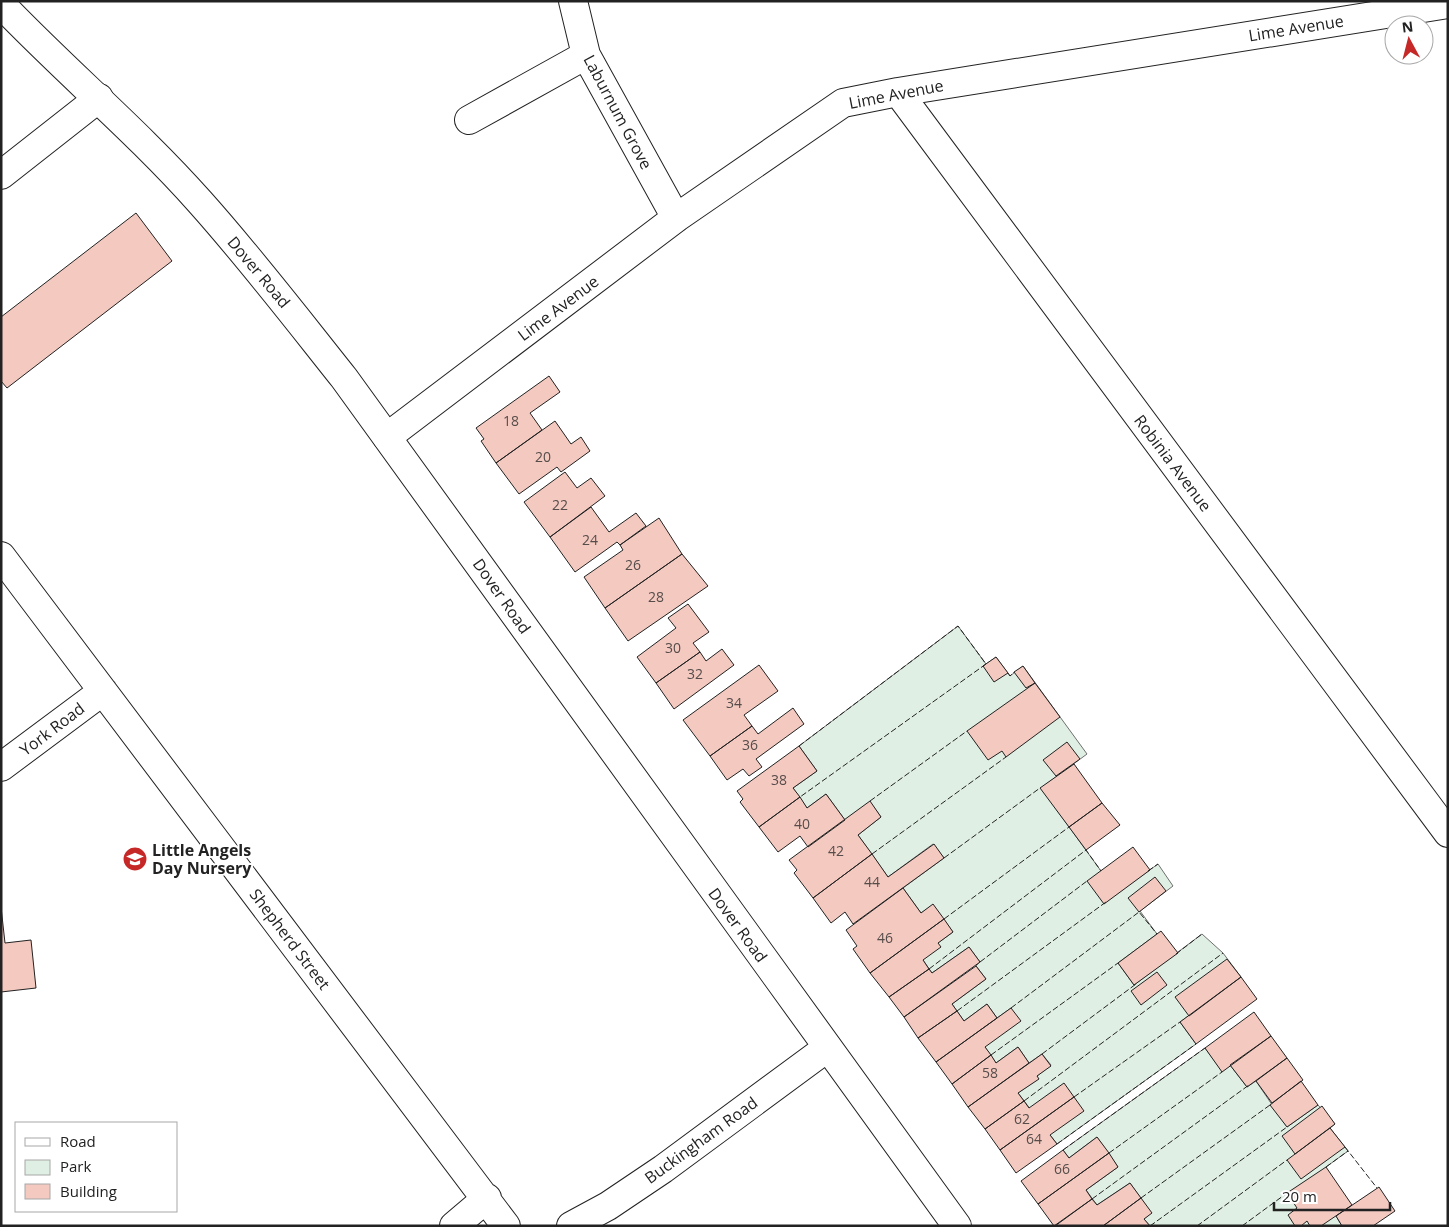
<svg xmlns="http://www.w3.org/2000/svg" width="1449" height="1227" font-family="'Open Sans',sans-serif">
  <rect width="100%" height="100%" fill="#fff"/>
  <!-- green -->
  <path fill="#e0efe3" stroke="#6f6f6f" d="M958 626 986 664 996 657 1010 676 1023 666 1087 754 1041 788 1101 871 1104 903 1158 864 1173 886 1140 911 1157 934 1118 963 1134 985 1202 934 1223 953 1241 977 1180 1022 1196 1044 1057 1144 1018 1093 1038 1079 1037 1076 1051 1065 1042 1054 1029 1063 1018 1047 996 1063 985 1047 1011 1008 997 1018 987 1004 964 1021 952 1004 986 979 976 966 980 962 969 947 932 973 923 960 938 943 953 932 933 905 921 913 903 888 944 858 933 844 888 877 858 835 881 817 870 802 845 820 826 794 807 808 793 788 817 771 799 746Z
    M1205 1048 1222 1071 1230 1065 1247 1087 1256 1081 1287 1127 1318 1105 1335 1124 1330 1128 1348 1151 1326 1167 1336 1216 1342 1226H1150L1144 1219 1151 1213 1130 1183 1097 1205 1086 1190 1118 1167 1097 1137 1069 1158 1063 1150Z"/>
  <!-- building -->
  <path fill="#f3c9c0" stroke="#222" d="M136 213 172 261 7 388 1 381V317Z
    M549 376 560 392 530 413 542 430 496 463 481 441 484 439 476 428Z
    M555 421 571 444 581 437 590 451 561 472 557 467 519 494 496 463Z
    M565 472 577 488 591 478 605 496 550 537 524 502Z
    M591 507 609 532 636 513 646 526 620 545 617 542 575 572 550 537Z
    M659 518 682 554 605 608 584 577 623 550 620 545Z
    M682 554 708 586 628 641 605 608Z
    M688 604 709 632 693 643 700 652 656 683 637 657 676 628 668 618Z
    M722 649 734 665 674 709 656 683 700 652 706 661Z
    M996 657 1008 673 994 682 983 666Z
    M759 665 778 691 744 715 752 726 710 756 683 720Z
    M1023 666 1035 683 1026 688 1014 672Z
    M1035 683 1060 717 1006 757 1002 751 988 760 967 731Z
    M793 708 804 724 756 759 762 767 749 776 743 769 727 780 710 756 752 726 758 734Z
    M1067 742 1080 759 1056 776 1043 760Z
    M799 746 817 771 793 788 800 797 759 827 740 802 743 799 737 791Z
    M1074 764 1102 803 1069 827 1040 788Z
    M826 794 845 820 808 847 800 836 778 852 759 827 800 797 807 808Z
    M870 801 881 817 858 835 872 854 813 898 794 873 797 870 789 860Z
    M1102 803 1120 825 1086 850 1069 827Z
    M934 844 944 858 853 924 845 912 831 923 813 898 872 854 888 877Z
    M1133 847 1150 870 1104 904 1087 881Z
    M1155 877 1166 891 1139 912 1128 898Z
    M903 888 921 913 933 904 944 919 870 973 853 949 857 946 846 930Z
    M1 907 5 943 31 940 36 988 1 992Z
    M944 919 953 932 938 943 941 947 923 960 929 969 889 997 870 973Z
    M1161 931 1178 953 1134 985 1118 963Z
    M969 947 980 962 904 1017 889 997 929 969 932 973Z
    M1227 959 1241 977 1189 1016 1175 997Z
    M976 966 986 979 952 1004 957 1011 918 1038 904 1017Z
    M1157 972 1167 985 1141 1005 1131 991Z
    M1241 977 1257 999 1196 1044 1180 1022Z
    M987 1004 997 1018 936 1062 918 1038 957 1011 964 1021Z
    M1011 1008 1021 1021 985 1047 991 1055 952 1084 936 1062Z
    M1254 1012 1271 1036 1222 1072 1205 1048Z
    M1271 1036 1287 1058 1247 1087 1230 1065Z
    M1018 1047 1029 1063 968 1107 952 1084 991 1055 996 1063Z
    M1042 1054 1051 1066 1037 1076 1039 1079 1018 1093 1024 1101 985 1129 968 1107Z
    M1287 1058 1303 1080 1272 1103 1256 1081Z
    M1301 1081 1318 1105 1287 1127 1270 1105Z
    M1064 1083 1074 1097 1000 1150 985 1129 1024 1101 1029 1108Z
    M1074 1097 1084 1111 1050 1135 1057 1144 1016 1173 1000 1150Z
    M1322 1106 1335 1124 1295 1154 1282 1136Z
    M1330 1128 1345 1147 1301 1179 1287 1160Z
    M1097 1137 1109 1153 1038 1204 1021 1181 1063 1150 1069 1158Z
    M1109 1153 1118 1167 1086 1190 1092 1199 1054 1226 1038 1204Z
    M1326 1167 1352 1205 1321 1226H1310L1307 1221 1301 1226H1295L1288 1215 1297 1208 1287 1193Z
    M1130 1183 1141 1198 1103 1226H1055L1092 1199 1097 1205Z
    M1379 1187 1395 1211 1373 1226H1342L1336 1216Z
    M1141 1198 1152 1213 1144 1219 1150 1226H1103Z"/>
  <g fill="none" stroke-linecap="round" stroke-linejoin="round">
    <defs>
      <path id="street" d="M573 1 586 55 676 218
        M898 92 1448 833
        M469 120 586 55
        M1 175 99 98
        M387 437 676 218 843 103 898 92 1448 4
        M1 556 506 1226
        M1 767 103 691
        M454 1226 487 1198
        M571 1226 608 1206 663 1169 827 1048"/>
      <path id="secondary" d="M1 4C66 72 138 132 200 202 251 259 297 319 344 378L957 1226"/>
    </defs>
    <!-- street casing -->
    <use href="#street" stroke="#222" stroke-width="30"/>
    <!-- secondary casing -->
    <use href="#secondary" stroke="#222" stroke-width="30"/>
    <!-- street -->
    <use href="#street" stroke="#fff" stroke-width="28"/>
    <!-- secondary -->
    <use href="#secondary" stroke="#fff" stroke-width="28"/>
    <!-- fence -->
    <path stroke="#222" stroke-width="1" stroke-dasharray="6 2.5" stroke-linecap="butt" d="M1008 673 1010 676 1014 672
      M799 746 958 626 986 664 800 797
      M870 801 967 731
      M872 854 1006 757
      M944 858 1040 788
      M1148 871 1158 864
      M944 919 1069 827
      M1176 954 1202 934
      M980 962 1087 881
      M929 969 1086 850 1101 871
      M1011 1008 1139 912 1157 934
      M957 1011 1106 902
      M1042 1054 1136 984
      M991 1055 1118 963
      M1074 1097 1180 1022
      M1024 1101 1223 953
      M1057 1144 1196 1044
      M1345 1147 1377 1188
      M1063 1150 1205 1048
      M1109 1153 1222 1072
      M1326 1167 1348 1151
      M1141 1198 1270 1105
      M1092 1199 1249 1085
      M1150 1226 1287 1127
      M1197 1226 1287 1160
      M1242 1226 1287 1193"/>
  </g>
  <!-- icons -->
  <defs>
    <symbol id="school-disc" viewBox="-11 -11 22 22"><circle r="9.5" fill="#c62828" stroke="#fff"/><path d="M0-5L7-2L0 1L-7-2ZM-4 1L0 2.5L4 1V4Q0 6-4 4Z" fill="#fff"/></symbol>
  </defs>
  <g fill-rule="evenodd">
    <use href="#school-disc" x="121" y="845" width="28" height="28"/>
  </g>
  <g text-anchor="middle" stroke-width="4" stroke-linejoin="round" paint-order="stroke">
    <!-- number labels -->
    <g font-size="14" fill="#564c4a">
      <text x="511" y="426">18</text>
      <text x="543" y="462">20</text>
      <text x="560" y="510">22</text>
      <text x="590" y="545">24</text>
      <text x="633" y="570">26</text>
      <text x="656" y="602">28</text>
      <text x="673" y="653">30</text>
      <text x="695" y="679">32</text>
      <text x="734" y="708">34</text>
      <text x="750" y="750">36</text>
      <text x="779" y="785">38</text>
      <text x="802" y="829">40</text>
      <text x="836" y="856">42</text>
      <text x="872" y="887">44</text>
      <text x="885" y="943">46</text>
      <text x="990" y="1078">58</text>
      <text x="1022" y="1124">62</text>
      <text x="1034" y="1144">64</text>
      <text x="1062" y="1174">66</text>
    </g>
    <!-- street labels -->
    <g font-size="16" fill="#222" stroke="#fff">
      <text transform="translate(1296 28) rotate(-9)" y="6">Lime Avenue</text>
      <text transform="translate(896 94) rotate(-11)" y="6">Lime Avenue</text>
      <text transform="translate(618 112) rotate(62)" y="6">Laburnum Grove</text>
      <text transform="translate(259 272) rotate(50)" y="6">Dover Road</text>
      <text transform="translate(558 308) rotate(-37)" y="6">Lime Avenue</text>
      <text transform="translate(1173 463) rotate(53)" y="6">Robinia Avenue</text>
      <text transform="translate(502 596) rotate(55)" y="6">Dover Road</text>
      <text transform="translate(52 729) rotate(-37)" y="6">York Road</text>
      <text transform="translate(738 925) rotate(54)" y="6">Dover Road</text>
      <text transform="translate(290 939) rotate(53)" y="6">Shepherd Street</text>
      <text transform="translate(701 1140) rotate(-36)" y="6">Buckingham Road</text>
    </g>
    <!-- poi labels -->
    <g font-size="16" font-weight="bold" fill="#222" stroke="#fff" text-anchor="start">
      <text x="152" y="856">Little Angels<tspan x="152" dy="18">Day Nursery</tspan></text>
    </g>
  </g>
  <!-- border -->
  <rect width="1449" height="1227" fill="none" stroke="#222222" stroke-width="5"/>
  <!-- legend -->
  <rect x="15" y="1122" width="162" height="90" fill="#ffffff" stroke="#a7a7a7"/>
  <rect x="25" y="1138" width="25" height="8" fill="#ffffff" stroke="#a7a7a7"/>
  <text x="60" y="1147" font-size="15" fill="#222222">Road</text>
  <rect x="25" y="1160" width="25" height="15" fill="#e0efe3" stroke="#a7a7a7"/>
  <text x="60" y="1172" font-size="15" fill="#222222">Park</text>
  <rect x="25" y="1184" width="25" height="15" fill="#f3c9c0" stroke="#a7a7a7"/>
  <text x="60" y="1197" font-size="15" fill="#222222">Building</text>
  <!-- north arrow -->
  <g transform="translate(1409 40) rotate(353)"><circle r="24" fill="#ffffff" stroke="#a7a7a7"/>
  <path d="M0-4L9 19L0 12L-9 19Z" fill="#c62828"/>
  <text y="-8" font-size="14" font-weight="bold" text-anchor="middle" fill="#222222">N</text>
  </g>
  <!-- scale -->
  <path d="M1274 1202v8h116v-8" fill="none" stroke="#222222" stroke-width="2.5"/>
  <text x="1282" y="1202" font-size="15" fill="#222222" stroke="#ffffff" stroke-width="4" paint-order="stroke">20 m</text>
</svg>
